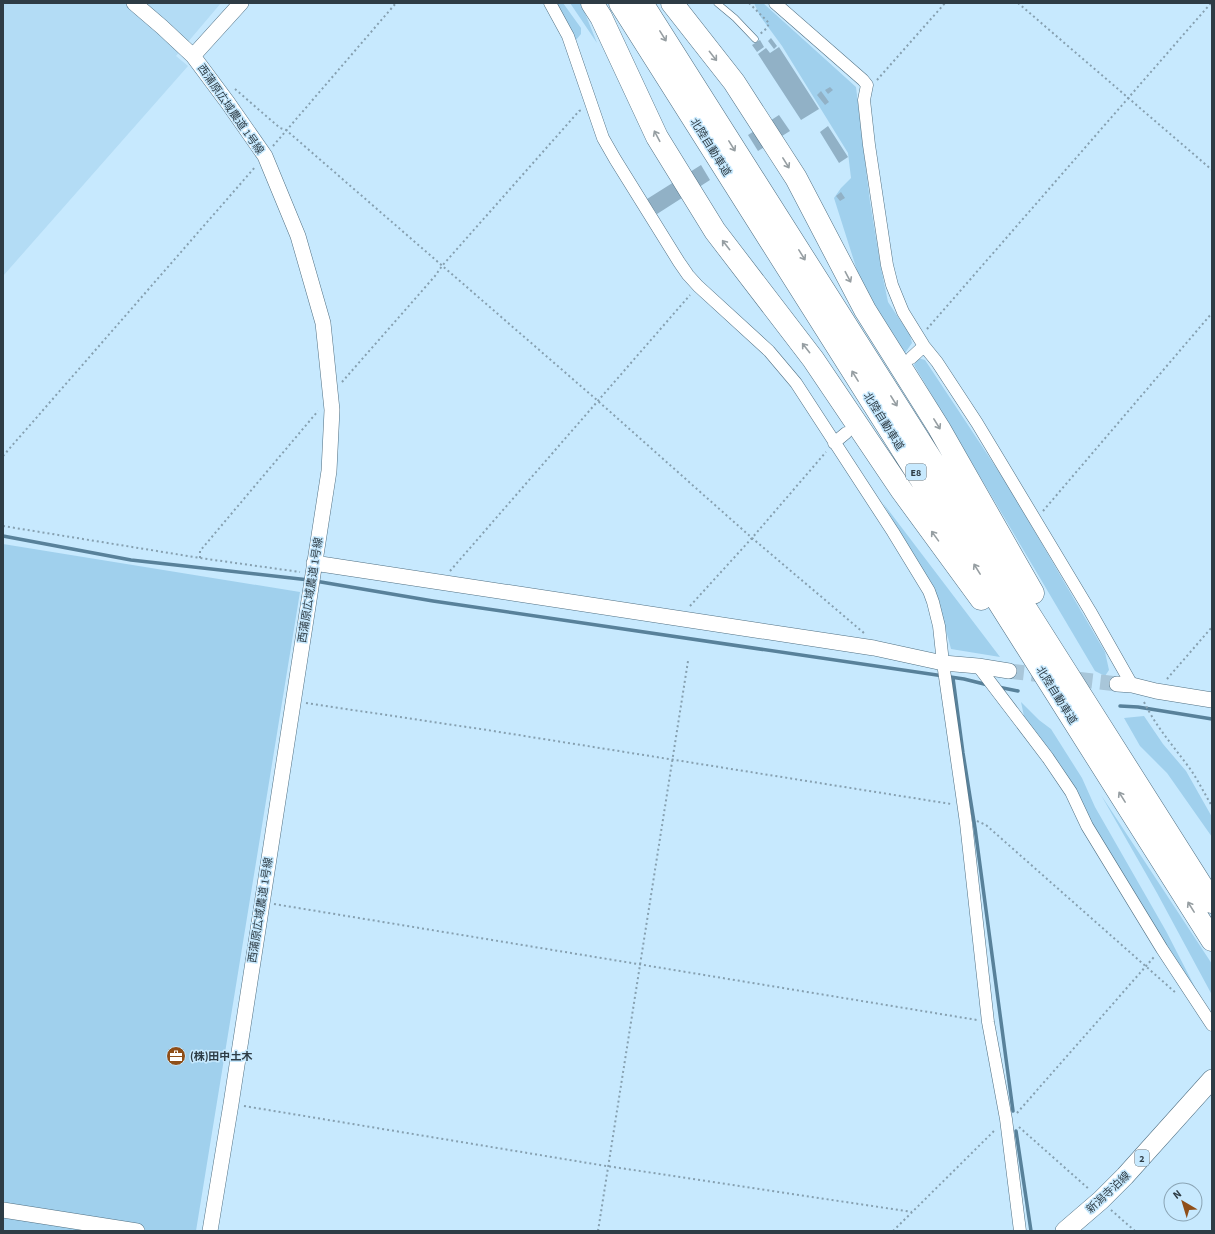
<svg xmlns="http://www.w3.org/2000/svg" width="1215" height="1234" font-family="'Source Sans 3','Noto Sans JP',sans-serif">
  <rect width="100%" height="100%" fill="#c7e9fe"/>
  <!-- built -->
  <path fill="#b3dcf5" d="M3 3H221L176 56 188 66 3 276Z"/>
  <!-- green -->
  <path fill="#a0d0ed" d="M556 3H563L581 28V34L576 40Z
    M570 3H581L597 43Z
    M754 3H763L856 87 870 202 881 268 888 302 910 335 912 343 905 353 861 283 834 198 841 188 851 178 848 153 782 46 760 16Z
    M918 358 925 360 1007 484 1105 652 1109 670 1105 676 1095 671 914 365Z
    M883 503 1000 657 951 649 938 600Z
    M3 544 300 592 196 1231H3Z
    M1021 702 1039 720 1051 729 1082 778 1095 807 1166 931 1199 995 1184 974 1025 721Z
    M1144 716 1163 744 1186 771 1212 817V837L1167 773 1140 746 1124 718Z
    M1101 795 1212 964V995L1157 893Z"/>
  <g fill="none" stroke-linecap="round" stroke-linejoin="round">
    <!-- stream -->
    <path stroke="#58819a" stroke-width="3.5" d="M3 536 131 560 309 580
      M315 581 433 601 964 679 988 685
      M953 678 963 753 975 828 1013 1111
      M998 687 1018 691
      M1120 706 1138 707 1212 719
      M1016 1131 1031 1231"/>
  </g>
  <!-- building -->
  <path fill="#91b1c6" d="M771 38 777 46 774 49 768 41Z
    M760 40 764 47 757 52 752 45Z
    M779 47 819 109 801 120 758 54 766 48 770 53Z
    M830 87 833 90 828 94 825 90Z
    M821 91 829 102 825 105 817 95Z
    M779 115 790 131 758 151 748 135Z
    M828 126 848 157 839 163 820 132Z
    M701 165 710 180 657 214 647 199Z
    M841 192 845 198 840 201 836 196Z"/>
  <g fill="none" stroke-linecap="round" stroke-linejoin="round">
    <!-- tertiary-tunnel -->
    <path stroke="#a8c6d9" stroke-width="15" stroke-dasharray="15 8" stroke-linecap="butt" d="M1009 671 1117 684"/>
    <defs>
      <path id="service" d="M717 3 735 18 755 39"/>
      <path id="minor" d="M550 3 568 36 603 138 615 159 679 262 688 275 698 286 769 351 796 383 893 532 929 591 933 602 939 626 943 663 966 823 988 1022 1006 1119 1020 1231
        M775 3 863 80 867 85 864 100 869 145 887 265 892 285 903 312 924 346 937 362 977 423 1090 611 1132 685
        M911 358 924 346
        M834 443 846 433
        M978 666 1048 758 1071 792 1087 826 1162 949 1212 1025"/>
      <path id="tertiary" d="M134 3 162 27 193 56 228 103 265 156 298 236 323 323 332 410 329 471 231 1104 210 1231
        M193 56 241 3
        M314 563 874 648 943 663 978 666 1009 671
        M1117 684 1132 685 1156 691 1212 700
        M3 1210 137 1231"/>
      <path id="primary" d="M1065 1231 1101 1200 1125 1176 1212 1079"/>
      <path id="motorway" d="M592 3 601 17 657 137 715 231 813 359 902 491 981 599
        M620 3 1212 940
        M642 3 1212 902
        M672 3 734 82 796 178 865 310 939 428 1033 593"/>
    </defs>
    <!-- service casing -->
    <use href="#service" stroke="#517083" stroke-width="7"/>
    <!-- minor casing -->
    <use href="#minor" stroke="#517083" stroke-width="13"/>
    <!-- tertiary casing -->
    <use href="#tertiary" stroke="#517083" stroke-width="16"/>
    <!-- primary casing -->
    <use href="#primary" stroke="#517083" stroke-width="20"/>
    <!-- motorway casing -->
    <use href="#motorway" stroke="#517083" stroke-width="23"/>
    <!-- path -->
    <path stroke="#86a0b0" stroke-width="2" stroke-dasharray="2 3" stroke-linecap="butt" d="M749 3 769 23 767 28 760 34
      M1018 3 1212 170
      M877 80 945 3
      M235 89 280 128 286 130 598 401 752 538 864 633
      M273 146 396 3
      M927 329 1211 3
      M342 382 435 276 442 266 579 111 582 110
      M3 456 256 166
      M1043 511 1212 313
      M3 526 200 558 300 572
      M200 558V551L318 411
      M450 571 690 295
      M690 606 752 538 826 452
      M1167 679 1212 627
      M1144 702C1157 728 1171 743 1188 766 1197 778 1204 793 1212 806
      M306 703 487 730 951 804
      M977 821 986 825 1176 993
      M274 904 977 1020
      M244 1106 600 1165 912 1212
      M1017 1113 1154 957
      M1019 1127 1090 1190
      M1111 1210 1135 1231
      M598 1231 688 661
      M893 1231 996 1129"/>
    <!-- service -->
    <use href="#service" stroke="#fff" stroke-width="6"/>
    <!-- minor -->
    <use href="#minor" stroke="#fff" stroke-width="12"/>
    <!-- tertiary -->
    <use href="#tertiary" stroke="#fff" stroke-width="15"/>
    <!-- primary -->
    <use href="#primary" stroke="#fff" stroke-width="19"/>
    <!-- motorway -->
    <use href="#motorway" stroke="#fff" stroke-width="22"/>
  </g>
  <!-- one-way arrows -->
  <defs><path id="oneway-shaft" d="M-6 0H5M1.5-3L5.5 0L1.5 3" fill="none" stroke-width="1.6" stroke-linecap="round" stroke-linejoin="round"/></defs>
  <g stroke="#969ea2">
    <use href="#oneway-shaft" transform="translate(663 36) rotate(58)"/>
    <use href="#oneway-shaft" transform="translate(713 56) rotate(52)"/>
    <use href="#oneway-shaft" transform="translate(657 136) rotate(-118)"/>
    <use href="#oneway-shaft" transform="translate(732 146) rotate(58)"/>
    <use href="#oneway-shaft" transform="translate(786 163) rotate(58)"/>
    <use href="#oneway-shaft" transform="translate(726 245) rotate(-128)"/>
    <use href="#oneway-shaft" transform="translate(802 255) rotate(58)"/>
    <use href="#oneway-shaft" transform="translate(848 277) rotate(62)"/>
    <use href="#oneway-shaft" transform="translate(806 348) rotate(-128)"/>
    <use href="#oneway-shaft" transform="translate(855 376) rotate(-122)"/>
    <use href="#oneway-shaft" transform="translate(894 401) rotate(58)"/>
    <use href="#oneway-shaft" transform="translate(937 424) rotate(58)"/>
    <use href="#oneway-shaft" transform="translate(935 536) rotate(-126)"/>
    <use href="#oneway-shaft" transform="translate(977 569) rotate(-122)"/>
    <use href="#oneway-shaft" transform="translate(1122 797) rotate(-122)"/>
    <use href="#oneway-shaft" transform="translate(1191 907) rotate(-122)"/>
  </g>
  <!-- icons -->
  <defs>
    <symbol id="office-disc" viewBox="-11 -11 22 22"><circle r="9.5" fill="#8f4e18" stroke="#c7e9fe"/><path d="M-6-3h4V-5.5h4V-3h4V5H-6ZM-1-4.5V-3h2v-1.5ZM-6 0V1H6V0Z" fill="#fff"/></symbol>
  </defs>
  <g fill-rule="evenodd">
    <use href="#office-disc" x="165" y="1045" width="22" height="22"/>
  </g>
  <g text-anchor="middle" stroke-width="3" stroke-linejoin="round" paint-order="stroke">
    <!-- shield labels -->
    <g fill="#c7e9fe" stroke="#5c707c" stroke-width="1">
      <rect x="906" y="464" width="20" height="16" rx="3"/>
      <rect x="1135" y="1150" width="14" height="16" rx="3"/>
    </g>
    <g font-size="10" font-weight="bold" fill="#2e3c45">
      <text x="916" y="476">E8</text>
      <text x="1142" y="1162">2</text>
    </g>
    <!-- street labels -->
    <g font-size="11" fill="#2e3c45" stroke="#c7e9fe">
      <text transform="translate(231 109) rotate(55)" y="4">西蒲原広域農道 1号線</text>
      <text transform="translate(711 147) rotate(58)" y="4">北陸自動車道</text>
      <text transform="translate(884 421) rotate(58)" y="4">北陸自動車道</text>
      <text transform="translate(310 590) rotate(-81)" y="4">西蒲原広域農道 1号線</text>
      <text transform="translate(1057 695) rotate(58)" y="4">北陸自動車道</text>
      <text transform="translate(260 910) rotate(-81)" y="4">西蒲原広域農道 1号線</text>
      <text transform="translate(1108 1192) rotate(-43)" y="4">新潟寺泊線</text>
    </g>
    <!-- poi labels -->
    <g font-size="11" font-weight="bold" fill="#2e3c45" stroke="#c7e9fe" text-anchor="start">
      <text x="190" y="1060">(株)田中土木</text>
    </g>
  </g>
  <!-- border -->
  <rect width="1215" height="1234" fill="none" stroke="#2e3c45" stroke-width="8"/>
  <!-- north arrow -->
  <g transform="translate(1183 1202) rotate(322)"><circle r="19" fill="#c7e9fe" stroke="#8aa4b4"/>
  <path d="M0-3L7 15L0 10L-7 15Z" fill="#8f4e18"/>
  <text y="-6" font-size="11" font-weight="bold" text-anchor="middle" fill="#2e3c45">N</text>
  </g>
</svg>
